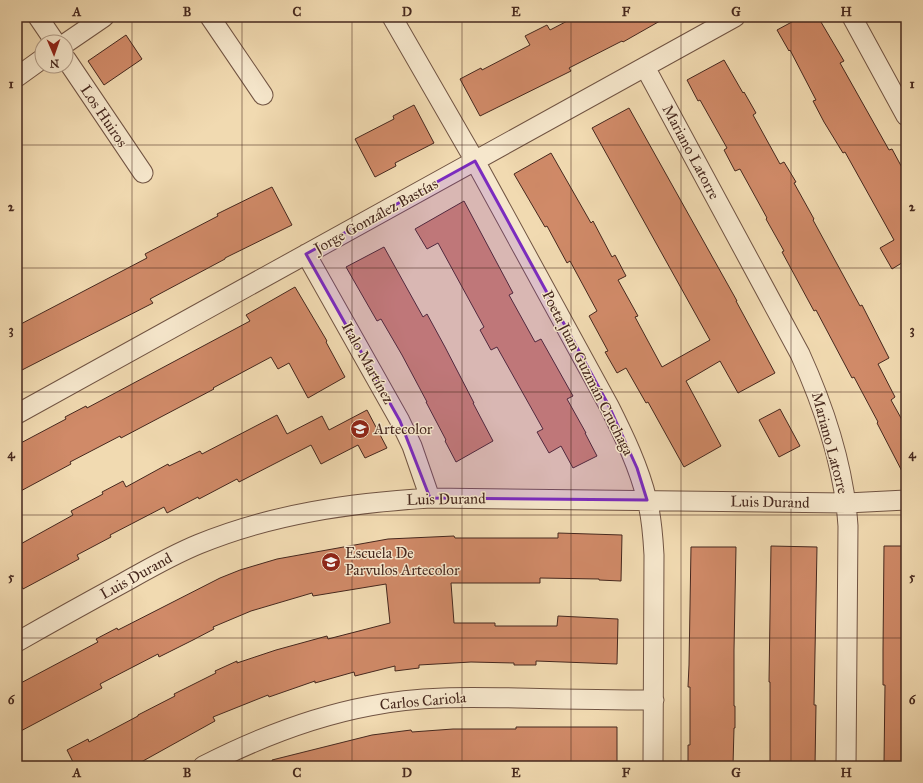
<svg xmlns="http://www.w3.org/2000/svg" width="923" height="783" font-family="'IM FELL Great Primer',serif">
  <rect width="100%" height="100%" fill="#f1dab1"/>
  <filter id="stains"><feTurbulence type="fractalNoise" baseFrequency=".005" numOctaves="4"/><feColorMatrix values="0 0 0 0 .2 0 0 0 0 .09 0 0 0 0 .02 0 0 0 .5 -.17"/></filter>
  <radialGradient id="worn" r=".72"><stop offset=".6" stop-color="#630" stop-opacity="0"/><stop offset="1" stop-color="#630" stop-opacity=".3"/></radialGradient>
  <!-- building -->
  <path fill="#d08a68" stroke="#46281e" d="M575 17H667L623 42 622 41 569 68 571 71 480 116 460 79 481 68 482 70 530 45 525 36 547 25 550 30Z
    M801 17H818L844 61 840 63 889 150 892 149 906 175V262L905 261 892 269 880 248 894 240 845 152 843 153 824 122 813 101 816 100 790 50 789 51 777 30Z
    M126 35 142 59 104 85 88 61Z
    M724 60 743 93 744 92 756 113 753 115 780 164 784 162 796 182 794 183 814 219 813 220 860 306 862 305 889 358 878 364 895 397 891 400 906 427V479L877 423 878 422 854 377 852 378 816 310 814 311 782 252 784 251 766 219 767 218 740 169 735 171 724 150 727 148 700 100 698 101 687 80Z
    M414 105 434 143 395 163 396 166 375 177 355 139 394 119 393 116Z
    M629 108 737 301H736L775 373 738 393 720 361 686 381 721 446 684 467 648 402 646 403 626 368 617 373 605 352 608 351 589 316 597 311 570 261 567 263 547 226 545 227 514 174 551 153 591 223 593 221 612 257 615 255 626 276 618 280 638 316 635 317 662 367 710 340 592 128Z
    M272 187 292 225 225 258V259L150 299 153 303 22 370 17 360V326L147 258 145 254 218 216 217 214Z
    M464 201 513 293 509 295 535 342 541 339 573 396 567 399 586 433H585L597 456 573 468 561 446 549 453 537 432 543 429 497 347 491 350 480 330 484 327 438 243 427 249 415 229Z
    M384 247 423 317 427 314 445 347 474 403H473L493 441 456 462 445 441 446 440 426 402H427L402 355 381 319 377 321 346 267Z
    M295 287 327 341 326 342 345 377 308 398 289 363 278 369 271 357 213 388 214 389 121 438 120 436 70 462 71 464 17 493V445L66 419 65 417 86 406 87 408 250 321 246 315Z
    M780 409 800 446 779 457 759 420Z
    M367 410 387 448 365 458 358 445 321 464 311 445 239 482 237 479 199 499 198 497 167 513 164 507 110 535 111 537 77 555 79 559 23 589 17 577V546L73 515 71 511 103 494 102 492 123 481 126 487 168 464 169 466 200 451 202 454 277 415 287 434 322 416 329 430Z
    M558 533 622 535 621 581 599 580V579L540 578V583H451L454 623H495V626H557L558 616 618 619 617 664 536 661V665H514V663L471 662 419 665V668L395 671V666L355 676 354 672 315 683V681L269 697 268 695 213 717 215 721 134 766H75L67 750 88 739 89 742 138 716V715L175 696 174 694 216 673 215 671 237 661V663L276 650 327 636 328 639 390 623 386 584 313 596 312 593 251 611 213 627 214 629 193 640 159 657 158 654 100 684 102 688 17 733V685L98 642 96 639 117 628 118 630 220 578 240 570 277 559 388 539 454 536 455 538H558Z
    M771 546 817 547 814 705H816L815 766H770V682H769Z
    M884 546H906V763H884L885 685H883V650Z
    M691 547H736L734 650V706H735V728H734L733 766H688V745H690V687H688L689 665Z
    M516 727H617V766H273L272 760 372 735 411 730 412 732 453 729H516Z"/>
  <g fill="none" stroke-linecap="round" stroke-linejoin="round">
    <defs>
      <path id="street" d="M38 17 55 42
        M210 17 263 95
        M392 17 475 161 609 406C624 436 639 467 647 500 652 518 653 537 654 555L653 766
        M852 17 906 116
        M66 43 104 17
        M66 59 143 173
        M645 67 800 354C825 409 844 466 848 526L846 766
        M17 77 42 59
        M306 254 400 421 412 446 430 498
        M17 414 735 17
        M17 642C52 622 88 602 123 583 148 569 172 555 199 544 272 514 351 503 430 498L847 503 906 500
        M203 766C256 739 311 717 370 706 419 696 468 697 518 698 563 699 608 700 654 700"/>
    </defs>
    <!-- street casing -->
    <use href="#street" stroke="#715443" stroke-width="21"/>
    <!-- street -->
    <use href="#street" stroke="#f6e7cc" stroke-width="19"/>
  </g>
  <!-- marked area -->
  <path fill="#7b2cbf" fill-opacity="0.2" stroke="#7b2cbf" stroke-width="3" stroke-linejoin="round" d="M475 161 609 406 637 468 647 500 430 498 400 421 306 254Z"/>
  <!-- grid -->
  <path fill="none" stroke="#46281e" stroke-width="1" stroke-opacity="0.55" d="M132 17V766M242 17V766M352 17V766M462 17V766M571 17V766M681 17V766M791 17V766M17 145H906M17 268H906M17 392H906M17 515H906M17 638H906"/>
  <!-- icons -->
  <defs>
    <symbol id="school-disc" viewBox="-11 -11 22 22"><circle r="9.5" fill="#8f2418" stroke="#f6e7cc"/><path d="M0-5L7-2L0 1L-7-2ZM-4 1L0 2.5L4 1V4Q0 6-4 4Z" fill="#fff"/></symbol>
  </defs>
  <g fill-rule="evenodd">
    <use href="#school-disc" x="349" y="418" width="22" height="22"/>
    <use href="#school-disc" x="320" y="551" width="22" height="22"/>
  </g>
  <g text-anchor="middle" stroke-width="3" stroke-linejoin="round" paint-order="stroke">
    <!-- street labels -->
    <g font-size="15" fill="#46281e" stroke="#f6e7cc">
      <text transform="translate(104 116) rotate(56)" y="5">Los Huiros</text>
      <text transform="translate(691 152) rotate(62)" y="5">Mariano Latorre</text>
      <text transform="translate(376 216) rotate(-29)" y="5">Jorge González Bastías</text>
      <text transform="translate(368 363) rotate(61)" y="5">Italo Martínez</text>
      <text transform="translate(588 373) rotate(63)" y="5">Poeta Juan Guzmán Cruchaga</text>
      <text transform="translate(830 443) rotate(75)" y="5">Mariano Latorre</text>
      <text transform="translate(446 499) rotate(-1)" y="5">Luis Durand</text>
      <text transform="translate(770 502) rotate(1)" y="5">Luis Durand</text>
      <text transform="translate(136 576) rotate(-29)" y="5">Luis Durand</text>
      <text transform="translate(423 701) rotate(-5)" y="5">Carlos Cariola</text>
    </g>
    <!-- poi labels -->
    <g font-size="15" fill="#46281e" stroke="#f6e7cc" text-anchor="start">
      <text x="374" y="434">Artecolor</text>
      <text x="345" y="558">Escuela De<tspan x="345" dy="17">Parvulos Artecolor</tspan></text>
    </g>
  </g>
  <!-- margin -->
  <rect width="923" height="783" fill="none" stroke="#f1dab1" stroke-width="44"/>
  <!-- north arrow -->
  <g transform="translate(54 54) rotate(178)"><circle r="19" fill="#f6e7cc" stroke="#b09b86"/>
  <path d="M0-3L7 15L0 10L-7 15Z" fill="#8f2418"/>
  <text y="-6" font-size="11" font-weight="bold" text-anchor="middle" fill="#46281e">N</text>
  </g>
  <rect x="22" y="22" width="879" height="739" fill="none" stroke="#46281e" stroke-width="1.5"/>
  <g font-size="13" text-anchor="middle" font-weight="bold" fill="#46281e">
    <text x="77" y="16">A</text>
    <text x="187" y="16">B</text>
    <text x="297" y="16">C</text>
    <text x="407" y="16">D</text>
    <text x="516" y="16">E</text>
    <text x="626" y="16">F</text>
    <text x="736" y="16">G</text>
    <text x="846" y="16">H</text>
    <text x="11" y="88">1</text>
    <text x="912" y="88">1</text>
    <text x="11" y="211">2</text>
    <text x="912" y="211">2</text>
    <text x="11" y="334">3</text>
    <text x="912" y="334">3</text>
    <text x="11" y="458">4</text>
    <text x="912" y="458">4</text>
    <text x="11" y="581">5</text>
    <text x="912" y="581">5</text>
    <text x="11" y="704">6</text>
    <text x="912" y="704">6</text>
    <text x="77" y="777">A</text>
    <text x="187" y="777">B</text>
    <text x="297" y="777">C</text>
    <text x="407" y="777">D</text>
    <text x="516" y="777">E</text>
    <text x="626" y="777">F</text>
    <text x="736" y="777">G</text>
    <text x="846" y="777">H</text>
  </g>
  <rect width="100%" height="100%" filter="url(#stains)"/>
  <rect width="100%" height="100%" fill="url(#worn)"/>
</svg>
